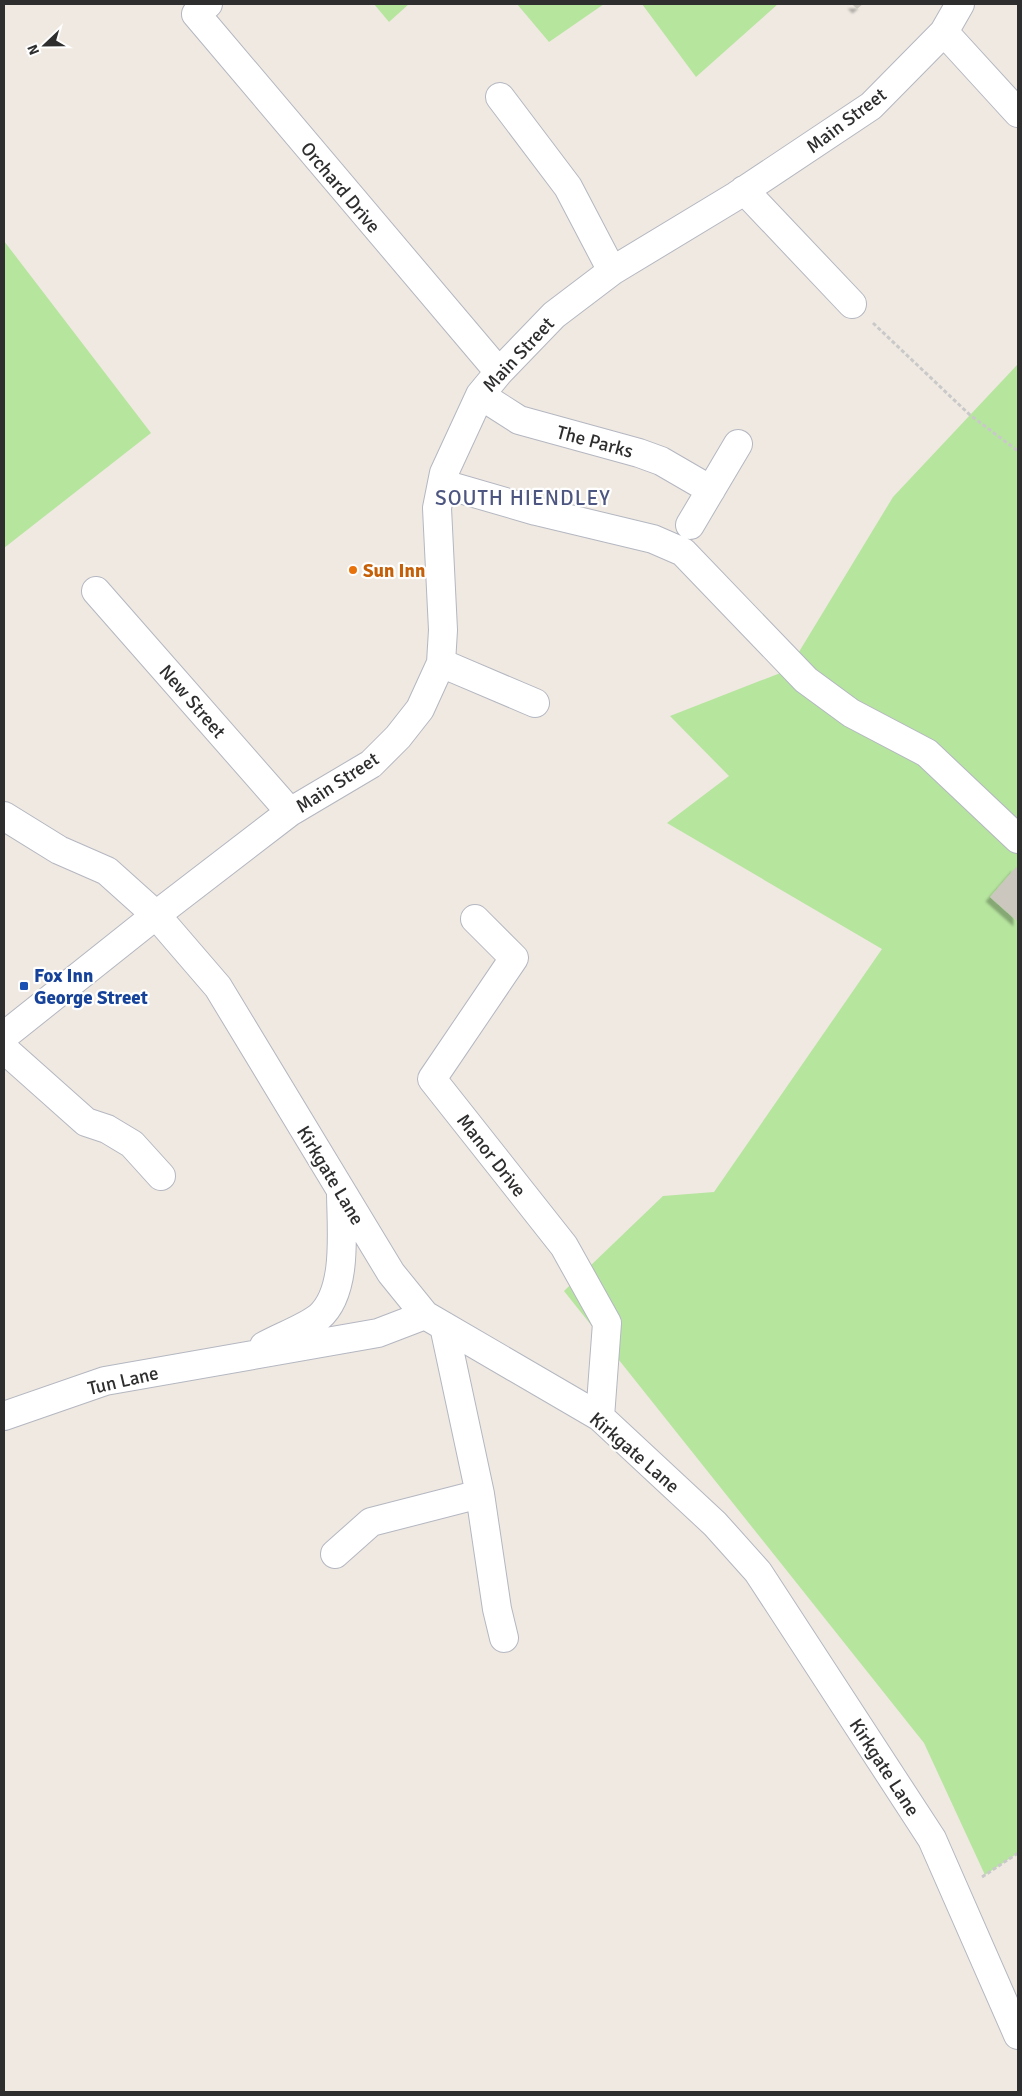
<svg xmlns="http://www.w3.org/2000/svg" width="1022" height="2096" font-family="Signika,sans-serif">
  <defs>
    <filter id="shadow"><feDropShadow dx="-4.5" dy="4.5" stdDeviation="1" flood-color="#0004"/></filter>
  </defs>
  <rect width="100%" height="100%" fill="#efe9e1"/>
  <!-- green -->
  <path fill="#b6e59e" d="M374 4H409L389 22Z
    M517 4H604L549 42Z
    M642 4H778L696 77Z
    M4 241 151 433 4 548Z
    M1018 364V1853L985 1875 924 1743 564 1291 663 1196 714 1192 882 949 667 823 729 776 670 716 788 670 893 497Z"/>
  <!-- building -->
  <path fill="#cbc7bf" filter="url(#shadow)" d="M852 4H863L857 9Z
    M1016 867 1018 869V922L990 897Z"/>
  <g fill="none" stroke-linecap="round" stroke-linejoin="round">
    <defs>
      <path id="minor" d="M208 4 196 14 499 372
        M944 32 1018 113
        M500 97 568 187 612 271
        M744 190 852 304
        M480 395 519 420 639 453 661 461 711 490
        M443 484 536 511 653 539 683 552 806 680 851 713 927 753 1018 839
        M690 525 738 444
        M96 591 290 812
        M441 663 535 703
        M4 816 59 850 107 871 156 915 218 987 391 1273 425 1315 600 1417 715 1524 758 1572 932 1839 1018 2035
        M475 919 514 958 432 1079 564 1246 607 1323 600 1417
        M4 1036 156 915 290 812 371 764 398 737 420 709 441 663 443 630 437 508 444 473 480 395 499 372 554 315 612 271 736 196 871 106 944 32 960 4
        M4 1049 86 1122 107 1129 132 1144 161 1176
        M444 1326 480 1494 497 1609 504 1638
        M264 1346C280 1337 305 1328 319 1317 349 1291 341 1227 341 1191
        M4 1416 105 1381 378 1333 425 1315
        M335 1554 371 1522 480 1494"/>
    </defs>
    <!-- minor casing -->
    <use href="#minor" stroke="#b4b7c1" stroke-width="30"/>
    <!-- path -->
    <path stroke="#c9c9c9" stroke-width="3" stroke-dasharray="4 2.5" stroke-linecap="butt" d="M873 323 970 415 1018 451
      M982 1877 1018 1853"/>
    <!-- minor -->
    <use href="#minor" stroke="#fff" stroke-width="28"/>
  </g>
  <!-- markers -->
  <circle fill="#e8710a" stroke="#fff" stroke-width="2" cx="353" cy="570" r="5"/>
  <rect fill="#1a4fb4" stroke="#fff" stroke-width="2" x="19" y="981" width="10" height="10" rx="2.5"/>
  <g text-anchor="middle" stroke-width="4.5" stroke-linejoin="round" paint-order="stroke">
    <!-- street labels -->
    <g font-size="19" fill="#2e2e2e" stroke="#fff">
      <text transform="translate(846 120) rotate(-37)" y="7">Main Street</text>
      <text transform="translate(341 187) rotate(50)" y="7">Orchard Drive</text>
      <text transform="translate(518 354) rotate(-47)" y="7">Main Street</text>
      <text transform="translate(595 441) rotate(15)" y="7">The Parks</text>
      <text transform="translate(193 701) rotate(49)" y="7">New Street</text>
      <text transform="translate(337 782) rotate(-33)" y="7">Main Street</text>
      <text transform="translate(492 1155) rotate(52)" y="7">Manor Drive</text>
      <text transform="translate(331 1175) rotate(59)" y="7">Kirkgate Lane</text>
      <text transform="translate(123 1380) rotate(-13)" y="7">Tun Lane</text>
      <text transform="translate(635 1452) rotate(41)" y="7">Kirkgate Lane</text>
      <text transform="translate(885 1767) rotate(57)" y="7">Kirkgate Lane</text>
    </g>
    <!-- food labels -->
    <g font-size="19" font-weight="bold" fill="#c56008" stroke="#fff" text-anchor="start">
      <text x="363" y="577">Sun Inn</text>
    </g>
    <!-- transit labels -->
    <g font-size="19" font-weight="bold" fill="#164399" stroke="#fff" text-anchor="start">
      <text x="34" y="982">Fox Inn<tspan x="34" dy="22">George Street</tspan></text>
    </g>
    <!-- quarter labels -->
    <g font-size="21" letter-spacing="1" fill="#4d5680" stroke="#fff">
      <text x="523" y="505">SOUTH HIENDLEY</text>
    </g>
  </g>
  <!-- border -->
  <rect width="1022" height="2096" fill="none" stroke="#2e2e2e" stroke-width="10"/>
  <!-- north arrow -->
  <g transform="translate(45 45) rotate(248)" stroke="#ffffff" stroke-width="4" paint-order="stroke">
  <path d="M0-4L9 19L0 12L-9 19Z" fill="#2e2e2e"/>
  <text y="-8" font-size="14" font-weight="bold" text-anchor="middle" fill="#2e2e2e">N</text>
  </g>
</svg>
